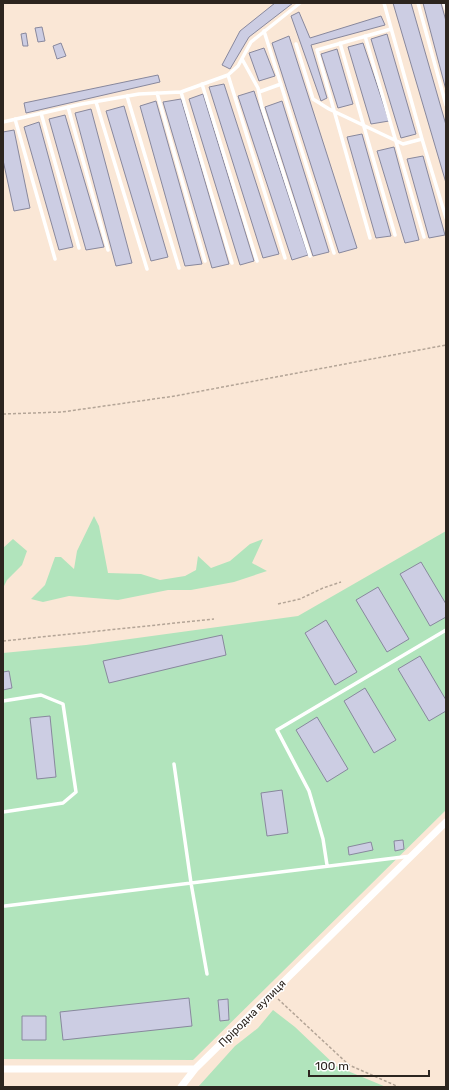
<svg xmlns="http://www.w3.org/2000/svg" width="449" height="1090" font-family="Rubik,sans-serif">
  <rect width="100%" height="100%" fill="#fae7d6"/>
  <!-- green -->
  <path fill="#b1e4bc" d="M94 516 99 526 108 573 141 574 160 580 185 576 196 570 198 556 211 568 230 561 250 544 263 539 252 563 267 571 234 582 191 590H168L118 600 69 596 43 602 31 599 45 585 55 557H61L74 569 77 551Z
    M446 531V810L193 1060 3 1059V653L86 645 298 616Z
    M13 539 27 551 22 565 7 580 3 588V548Z
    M273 1010 295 1027 336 1066 386 1087H198L235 1046 258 1028Z"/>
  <!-- building -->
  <path fill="#cccde3" stroke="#88889d" d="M275 3H293L249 37 230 69 222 65 240 31Z
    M393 3H411L446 125V183Z
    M423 3H441L446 21V90Z
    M299 12 310 38 381 16 385 25 311 45 327 98 321 101 291 16Z
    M42 27 45 41 38 42 35 28Z
    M26 33 28 46H23L21 34Z
    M387 34 416 134 401 138 371 39Z
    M289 36 357 248 339 253 272 43Z
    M61 43 66 56 57 59 53 46Z
    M363 43 389 121 371 124 348 47Z
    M264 48 275 76 259 81 249 53Z
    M337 49 353 104 338 108 321 54Z
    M158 75 160 82 26 113 24 103Z
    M224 84 279 254 263 258 209 87Z
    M254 91 308 255 292 260 238 96Z
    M203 94 254 261 240 265 189 99Z
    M181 99 229 264 212 268 163 102Z
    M156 101 202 264 185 266 140 106Z
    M282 101 329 252 313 256 265 107Z
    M124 106 168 257 151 261 106 111Z
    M91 109 132 263 116 266 75 113Z
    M65 115 104 247 86 250 49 119Z
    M39 122 73 247 59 250 24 127Z
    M14 130 30 208 14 211 3 160V132Z
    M362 134 391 236 376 238 347 137Z
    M394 147 419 240 405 243 377 151Z
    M423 156 445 235 429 238 407 159Z
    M421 562 446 604V617L430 626 400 574Z
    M378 587 409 639 387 652 356 600Z
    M326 620 357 672 335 685 305 633Z
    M222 635 226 655 109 683 103 661Z
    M420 656 446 700V711L429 721 398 669Z
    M9 671 12 688 3 690V672Z
    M365 688 396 740 374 753 344 701Z
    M50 716 56 777 37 779 30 718Z
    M317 717 348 769 327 782 296 730Z
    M282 790 288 833 267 836 261 793Z
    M403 840 404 849 395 851 394 841Z
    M371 842 373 850 349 855 348 847Z
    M189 998 192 1026 63 1040 60 1012Z
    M228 999 229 1020 220 1021 218 1000Z
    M22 1016H46V1040H22Z"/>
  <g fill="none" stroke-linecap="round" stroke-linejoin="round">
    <!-- path -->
    <path stroke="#b4a597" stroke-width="1.5" stroke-dasharray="3 2" stroke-linecap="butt" d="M3 414 62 412 175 396 446 345
      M278 604 300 599 323 588 341 582
      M3 641 214 619
      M278 999 349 1065 399 1087"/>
    <!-- lane -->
    <path stroke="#fff" stroke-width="3.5" d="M384 3 422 139 446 218
      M418 3 446 105
      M444 3 446 9
      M264 31 334 253
      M365 36 424 237
      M340 43 395 235
      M296 44 313 99 329 109 403 144 422 139
      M242 59 258 88 262 107 310 256
      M228 75 285 258
      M202 84 257 261
      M181 92 232 263
      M259 92 281 84
      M157 93 205 261
      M127 96 179 268
      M96 102 147 269
      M68 107 108 250
      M41 113 79 248
      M15 119 55 259
      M3 122 82 104 139 94 181 92 228 75 238 66 251 42 300 3
      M370 238 317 50 391 29
      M3 701 41 695 63 704 76 792 63 803 3 812
      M174 764 191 883 207 974
      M327 865 323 839 309 791 277 730 446 630
      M5 906 411 856"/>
    <!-- street -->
    <path stroke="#fff" stroke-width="7" d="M3 1069H195L446 822
      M181 1087 195 1069"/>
  </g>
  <g text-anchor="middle" stroke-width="3" stroke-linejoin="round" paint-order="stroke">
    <!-- street labels -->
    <g font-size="11" fill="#2c251f" stroke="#fff">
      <text transform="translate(252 1013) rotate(-45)" y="4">Пріродна вулиця</text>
    </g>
  </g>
  <!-- border -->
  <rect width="449" height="1090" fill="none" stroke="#2c251f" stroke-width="8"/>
  <!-- scale -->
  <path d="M309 1070v6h120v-6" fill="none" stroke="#2c251f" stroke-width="2"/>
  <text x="315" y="1070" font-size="12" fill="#2c251f" stroke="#ffffff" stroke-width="3" paint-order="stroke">100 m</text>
</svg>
